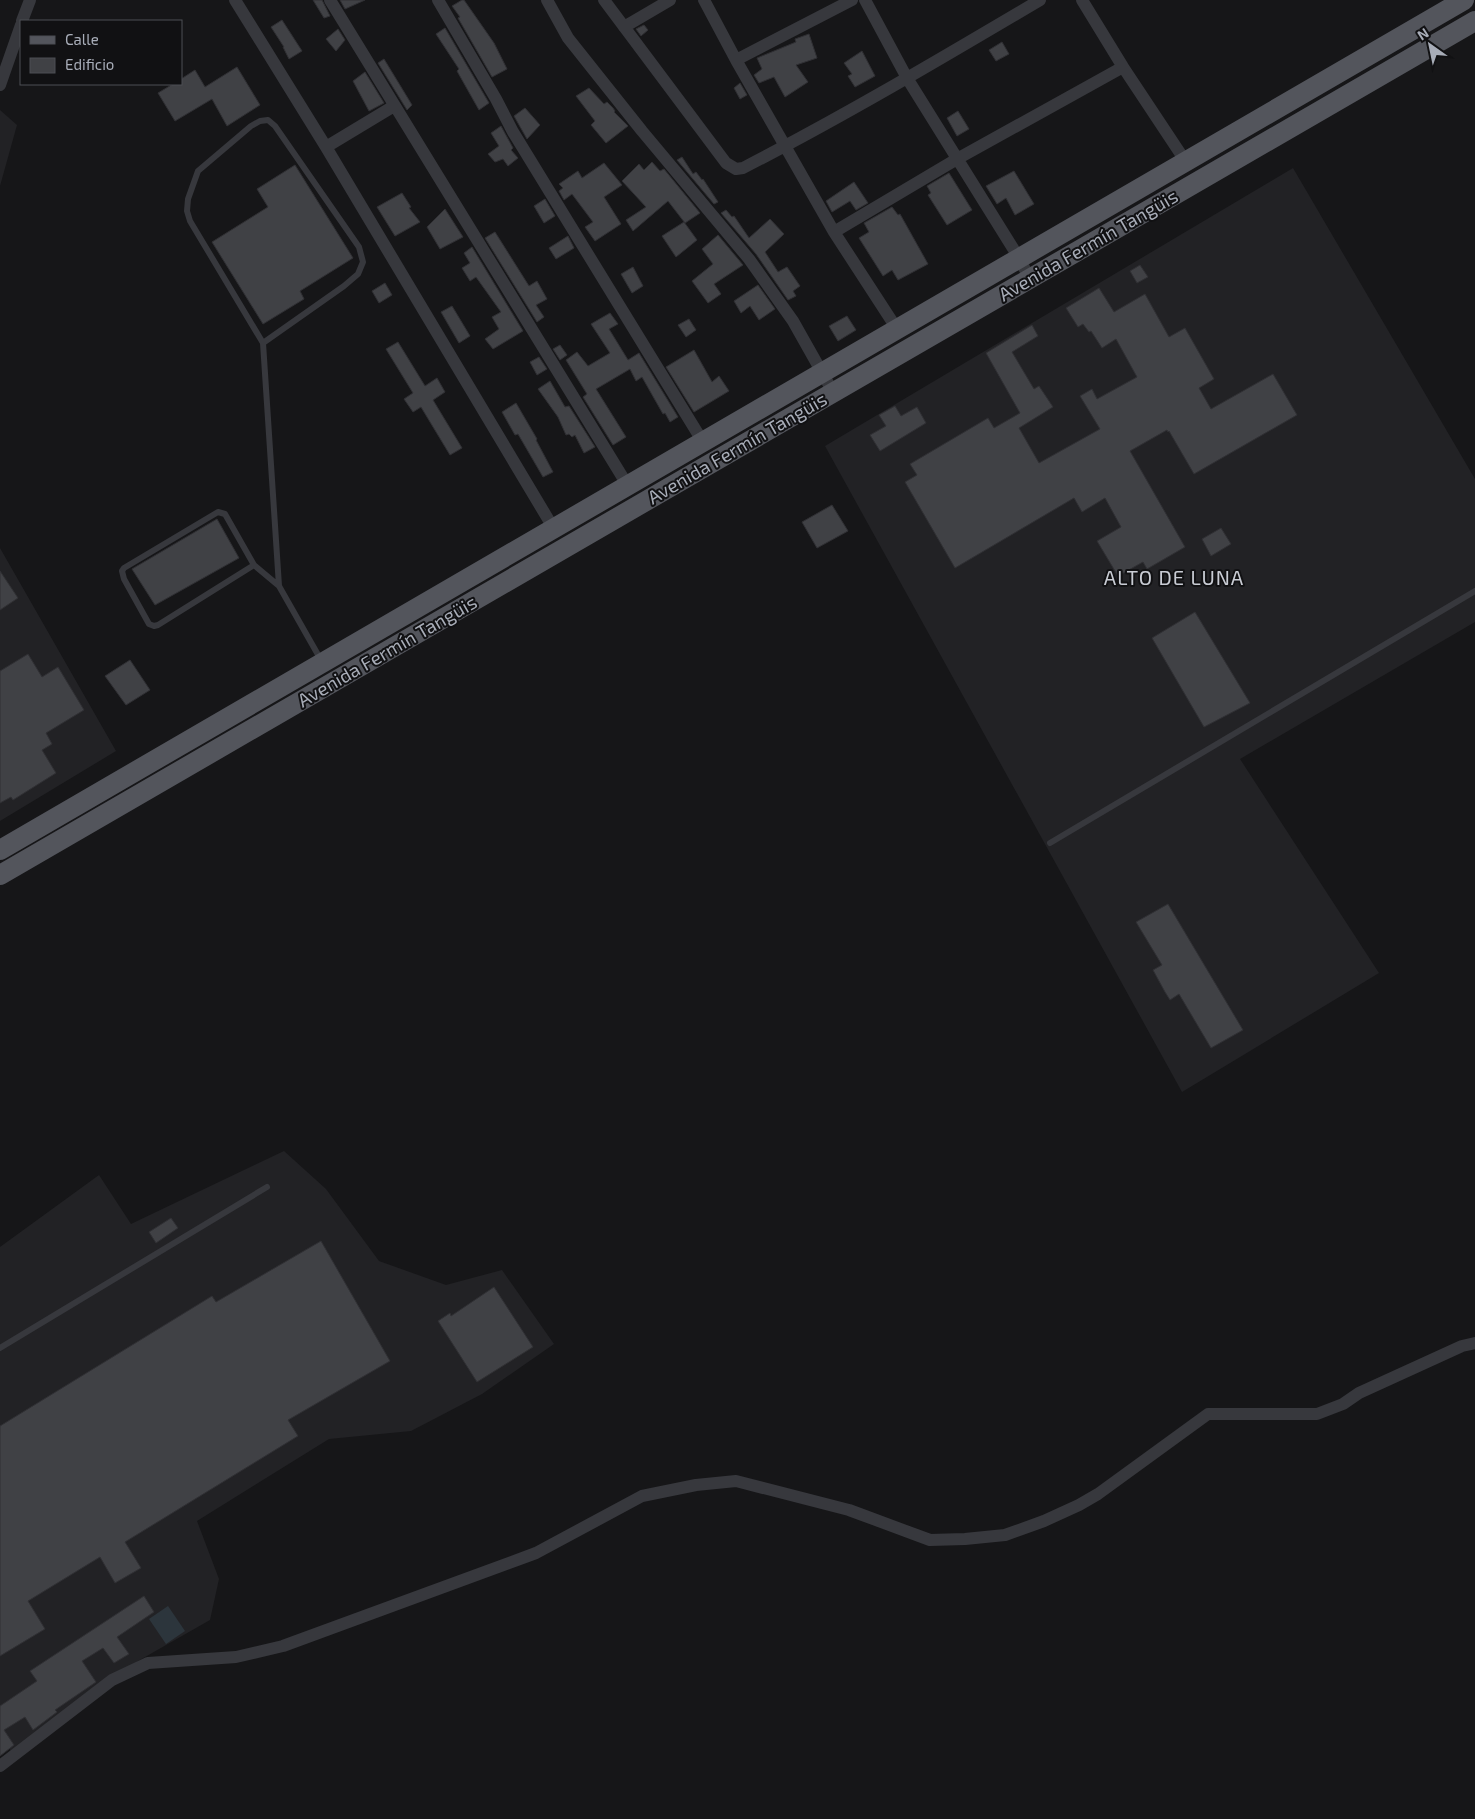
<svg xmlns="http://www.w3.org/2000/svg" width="1475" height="1819" font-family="'Exo 2',sans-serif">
  <rect width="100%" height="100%" fill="#161618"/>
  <!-- built -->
  <path fill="#222225" d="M0 110 17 125 0 186Z
    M1293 168 1475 479V622L1240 759 1379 973 1182 1092 825 446Z
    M0 548 116 751 0 821Z
    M284 1151 326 1189 379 1261 446 1285 502 1270 554 1344 482 1394 411 1431 329 1439 197 1521 219 1579 210 1620 138 1661 12 1753 0 1734V1247L99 1175 131 1224Z"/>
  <!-- water -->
  <path fill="#2c353c" d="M168 1606 185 1631 166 1644 149 1619Z"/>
  <!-- building -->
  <path fill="#404145" stroke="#303034" d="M313 0H322L330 16 324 18Z
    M340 0H365L345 9Z
    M462 0H464L494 43 507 69 492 77 458 18 460 17 452 6Z
    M282 20 302 51 289 59 283 47H284L271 27Z
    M644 25 648 30 641 36 636 29Z
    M445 28 489 103 479 110 457 71 459 69 436 34Z
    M338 29 345 40 336 51 326 39Z
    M809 34 817 58 796 65 808 82 785 97 774 77 759 83 754 75 762 69 757 58 796 42 795 39Z
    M1002 42 1009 54 996 61 989 50Z
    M862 51 875 76 855 87 848 76 852 74 844 63Z
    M384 59 412 105 407 110 378 63Z
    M237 67 260 105 227 126 212 99 175 121 158 93 173 84H181V79L195 70 205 87Z
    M365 72 384 103 369 111 353 81Z
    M740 83 747 95 740 99 734 88Z
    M589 88 604 104 607 102 613 108 615 111 614 112 628 126 606 143 591 125 595 121 576 96Z
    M525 108 540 125 527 139 514 116Z
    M958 111 969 129 957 136 947 118Z
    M501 126 513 148 511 150 518 158 508 166 503 159 495 162 488 154 499 146 491 133Z
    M682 157 693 174 696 172 702 180 703 179 718 202 714 204 677 160Z
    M652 162 660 171 664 169 700 213 685 223 668 201 633 231 626 220 646 207 622 181 639 164 644 170Z
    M604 163 622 185 604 197 621 224 595 241 585 227 593 222 572 194 564 200 559 191 563 188 559 184 578 171 582 178Z
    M295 165 353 258 300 291 304 299 263 324 212 242 268 207 257 189Z
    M1014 171 1034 204 1015 215 1006 198 997 204 986 186Z
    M949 173 972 210 947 225 928 195 931 193 927 186Z
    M854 182 868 203 856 210 850 201 832 212 826 201Z
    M402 193 411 207 409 208 420 222 395 236 377 207Z
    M545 199 555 216 544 223 534 206Z
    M892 207 898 215 900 214 928 264 898 280 892 270 883 276 859 238 869 232 864 223Z
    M445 209 463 237 440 249 427 227Z
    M726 210 732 217 734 216 749 238 770 219 784 234 765 252 778 272 787 267 800 286 793 291 796 296 788 300 756 254 721 213Z
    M684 222 697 240 676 257 662 236Z
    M495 232 529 286 537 281 547 299 536 305 544 317 537 322 485 238Z
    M718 235 743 265 714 284 721 294 708 303 692 281 713 264 702 249Z
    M568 236 574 248 556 259 549 248Z
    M472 247 523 331 493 349 485 339 499 329 492 317 501 312 476 277 470 281 462 268 470 263 464 253Z
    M1140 265 1148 277 1137 283 1130 271Z
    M633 267 643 286 632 293 621 274Z
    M385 283 392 295 379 303 372 291Z
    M758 285 775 309 759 320 750 306 741 313 734 301Z
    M1099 288 1114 312 1145 294 1169 337 1185 328 1214 379 1199 388 1211 409 1273 374 1297 415 1194 474 1169 431 1168 432 1167 430 1130 451 1185 547 1147 569 1143 562 1118 576 1097 541 1121 527 1105 498 1082 512 1074 498 955 568 905 482 917 475 910 464 988 418 994 428 1020 413 986 353 1032 325 1038 336 1012 352 1034 389 1039 386 1053 407 1019 428 1039 463 1100 429 1080 396 1092 389 1097 399 1137 377 1116 339 1102 348 1091 331 1089 332 1083 324 1078 327 1066 308Z
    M452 306 470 336 459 343 441 312Z
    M610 313 618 324 609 329 628 360 639 353 678 417 670 422 665 413 663 414 642 377 636 381 630 369 596 389 626 437 613 445 583 397 587 394 566 360 577 352 588 366 610 353 591 324Z
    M847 316 856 330 838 341 829 326Z
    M689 319 696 330 686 337 678 325Z
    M398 342 425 386 437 378 445 392 433 400 462 448 450 455 421 407 413 412 404 399 413 393 386 349Z
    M560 345 567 355 560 360 553 349Z
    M694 350 712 382 719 376 729 391 694 412 666 367Z
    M539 357 547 369 537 375 530 362Z
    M550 381 565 407 569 406 595 447 584 453 575 435 572 437 569 434 566 435 558 417 538 389Z
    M516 403 537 439 536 440 553 472 543 477 518 434 515 435 502 412Z
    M895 406 901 416 917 407 926 423 880 451 870 435 886 426 879 415Z
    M832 505 848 531 817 548 802 522Z
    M217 519 239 558 155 605 132 569Z
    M1221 528 1231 544 1211 556 1202 539Z
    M0 571 18 598 0 610Z
    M1195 612 1250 703 1204 727 1152 638Z
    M28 654 42 677 58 667 84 710 46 733 52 744 42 750 56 773 13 800 11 797 0 803V671Z
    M130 660 150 690 126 705 105 676Z
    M1168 904 1243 1030 1211 1048 1179 994 1170 1000 1165 992 1153 970 1162 965 1136 922Z
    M171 1218 178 1228 156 1243 149 1232Z
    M321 1241 390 1361 288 1420 298 1436 125 1542 141 1568 115 1583 100 1557 28 1601 45 1629 0 1656V1426L212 1296 216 1302Z
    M494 1287 533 1347 477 1382 438 1321 450 1313 451 1316Z
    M144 1596 154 1612 117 1637 129 1654 114 1663 103 1648 82 1661 96 1682 55 1710 57 1712 33 1730 25 1717 4 1730 14 1745 0 1756V1706L37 1681 30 1671Z"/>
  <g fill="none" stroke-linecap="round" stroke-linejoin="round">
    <!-- service -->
    <path stroke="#37383d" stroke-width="6" d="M263 343 344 286 358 274 363 262 359 247 275 126 268 120 260 121 251 126 198 171 188 199 187 211 190 221 263 343 279 586 321 660
      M254 565 225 514 218 512 124 568 122 571 124 579 149 624 154 626 158 625 254 565 279 586
      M1050 843 1475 591
      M0 1348 267 1187"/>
    <!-- minor -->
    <path stroke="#37383d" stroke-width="12" d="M235 0 326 147 554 529
      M330 0 628 486
      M438 0 496 99 513 132 703 442
      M547 0 568 38 642 131 749 259 793 321 833 392
      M604 0 726 163 736 169 743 168C844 116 942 58 1040 0
      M704 0 736 60
      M852 0 736 60 834 232 897 329
      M865 0 907 78 1019 258 1030 279
      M1082 0 1123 67 1186 162
      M22 21 30 0
      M624 27 670 0
      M0 85 21 25
      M326 147 394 106
      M834 232 957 159 1123 67
      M0 1766 112 1680 148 1663 236 1657 283 1646 536 1553 642 1496 696 1485 736 1481 849 1510 930 1540 965 1539 1005 1535 1044 1521 1079 1505 1098 1494 1208 1414H1317L1343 1404 1359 1393 1462 1346 1475 1343"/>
    <!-- primary -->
    <path stroke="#53555c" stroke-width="20" d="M0 850 1464 0
      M0 875 1475 21"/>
  </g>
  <g text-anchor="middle" stroke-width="4" stroke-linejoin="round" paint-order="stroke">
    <!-- street labels -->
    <g font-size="19" fill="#a8adb8" stroke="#111113">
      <text transform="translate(1088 245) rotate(-30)" y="7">Avenida Fermín Tangüis</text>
      <text transform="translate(737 448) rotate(-30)" y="7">Avenida Fermín Tangüis</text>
      <text transform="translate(387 651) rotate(-30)" y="7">Avenida Fermín Tangüis</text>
    </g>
    <!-- neighbourhood labels -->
    <g font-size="20" letter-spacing="1" fill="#c9ccd4" stroke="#111113">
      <text x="1174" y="585">ALTO DE LUNA</text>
    </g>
  </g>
  <!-- legend -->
  <rect x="20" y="20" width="162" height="65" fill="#111113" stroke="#4d4f55"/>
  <rect x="30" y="36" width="25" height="8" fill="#53555c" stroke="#4d4f55"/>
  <text x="65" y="45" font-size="15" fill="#a8adb8">Calle</text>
  <rect x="30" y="58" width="25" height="15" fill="#404145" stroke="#4d4f55"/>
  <text x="65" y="70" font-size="15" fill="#a8adb8">Edificio</text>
  <!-- north arrow -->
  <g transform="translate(1430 45) rotate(327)" stroke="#111113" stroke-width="4" paint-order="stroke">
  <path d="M0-4L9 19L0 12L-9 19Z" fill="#a8adb8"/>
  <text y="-8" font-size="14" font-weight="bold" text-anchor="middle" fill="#a8adb8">N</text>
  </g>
</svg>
